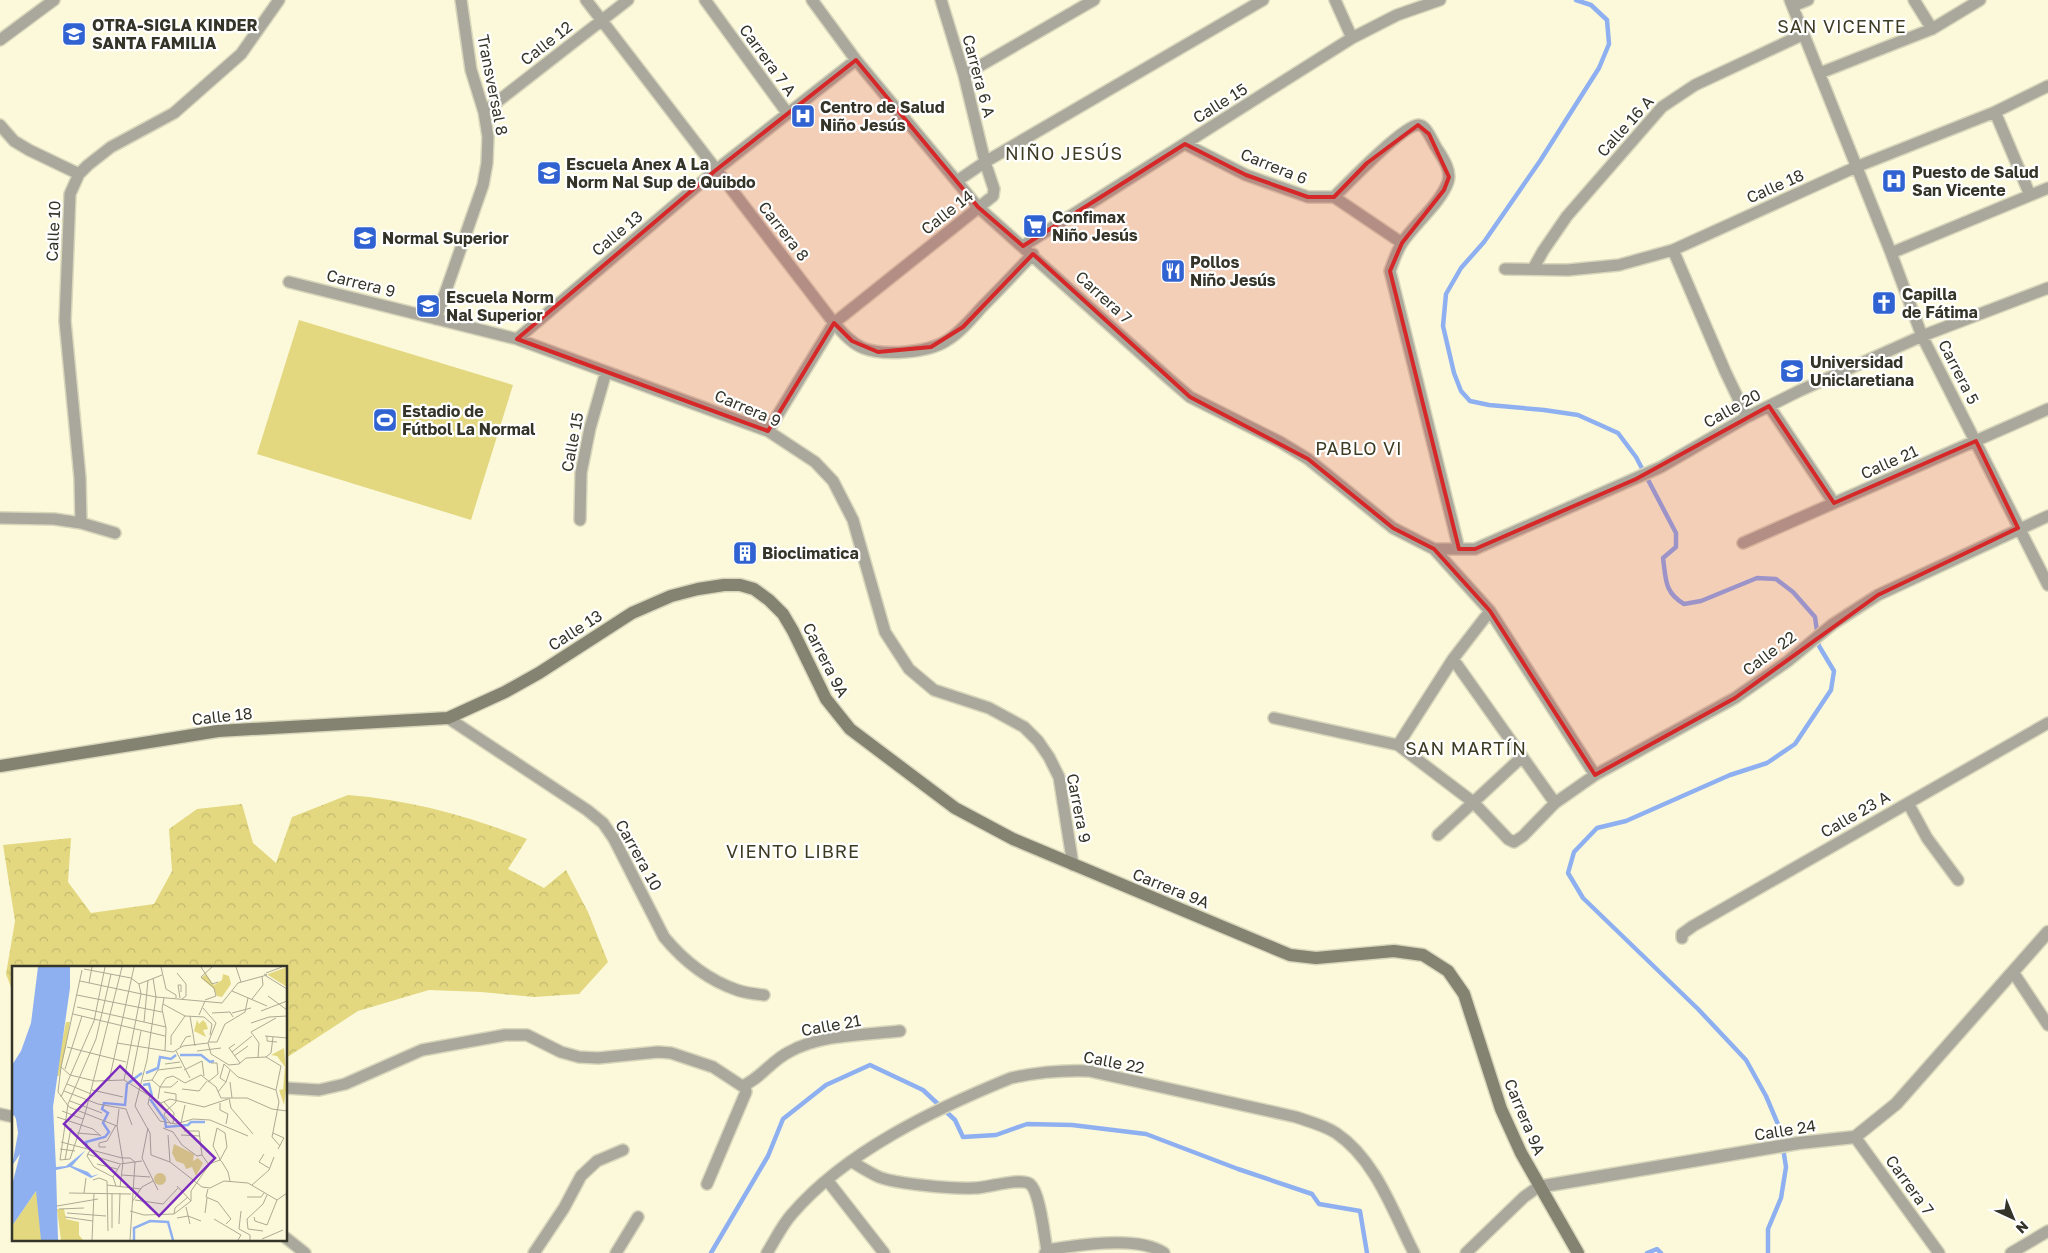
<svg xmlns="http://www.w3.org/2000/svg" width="2048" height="1253" font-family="'Golos Text',sans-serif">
  <defs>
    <pattern id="forest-crowns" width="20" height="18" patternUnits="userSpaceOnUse" patternTransform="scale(1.25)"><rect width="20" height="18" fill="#e3d880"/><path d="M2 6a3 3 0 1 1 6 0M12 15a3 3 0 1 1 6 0" fill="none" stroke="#c3ba6f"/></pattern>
  </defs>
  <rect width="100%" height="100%" fill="#fcf9db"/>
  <!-- green -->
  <path fill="#e3d880" d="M299 320 513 385 471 520 257 454Z"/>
  <!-- forest -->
  <path fill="url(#forest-crowns)" d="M348 795C410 800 469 816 527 839L508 869 544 888 566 870 588 912 608 962 579 994 534 997 481 992 429 990 358 1011 286 1058V967H14V995L6 974 15 921 3 845 71 838 68 882 91 913 154 904 172 871 169 829 197 809 242 804 253 843 276 863 292 817Z"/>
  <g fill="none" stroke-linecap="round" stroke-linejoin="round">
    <!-- stream -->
    <path stroke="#8eb0f1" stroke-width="4.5" d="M1576 0 1591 5 1607 20 1609 44 1599 68 1540 161 1484 242 1461 268 1446 294 1443 326 1454 373 1461 391 1470 401 1489 405 1544 410 1578 415 1618 433 1636 457 1676 533V547L1663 558C1666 579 1664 592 1684 604L1701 601 1757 578 1776 579 1793 592 1815 617 1819 646 1834 671 1831 690 1795 744 1767 763 1730 775 1626 821 1597 828 1574 852 1568 873 1583 898 1698 1009 1746 1060 1766 1096 1780 1129 1786 1167 1781 1198 1768 1229V1253
      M711 1253 768 1156 783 1119 826 1085 870 1065 923 1090 955 1120 963 1137 996 1135 1027 1124 1072 1125 1146 1134 1238 1169 1312 1194 1319 1204 1360 1211 1367 1253
      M1647 1253 1657 1249 1661 1253"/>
    <defs>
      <path id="minor" d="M586 0 834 323C842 332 851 343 863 348 883 356 927 353 946 341 960 333 971 319 982 307 999 290 1016 272 1033 254
        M705 0 788 114
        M812 0 856 60 978 207 1168 378 1190 397 1280 442 1308 459 1393 528 1434 549 1490 611 1595 775
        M941 0 964 75 985 162 957 181
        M1335 0 1352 38
        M1790 0 1891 253 1922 336 2048 585
        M1914 0 1932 29
        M1793 6 1808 0
        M0 40 54 0
        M1820 73 1932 29 1980 0
        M964 75 1094 0
        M484 112 628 0
        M1995 112 2030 195
        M0 125 14 141 29 150 79 174
        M1185 144 1246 175 1308 197H1334L1402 243
        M1334 197C1347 184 1404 125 1418 125 1426 124 1432 141 1436 147 1442 157 1452 170 1448 182 1440 204 1415 223 1402 243 1397 251 1393 262 1390 271L1459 549
        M1023 246 1352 38 1397 15 1440 0
        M1673 250 1725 371 1747 417
        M1891 253 2048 188
        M1505 269 1568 270 1619 265 1673 250 1856 167 1995 112 2048 86
        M1533 269 1543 251 1567 216 1662 107 1695 85 1804 34
        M289 282 517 339 768 431 815 462 833 481 853 520 885 632 909 669 934 690 989 708 1024 727 1038 741 1049 757 1059 777 1073 865
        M436 319 483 185 487 163 488 137 484 112 471 70 461 0
        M517 339 716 170 856 60
        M1769 406 1834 503
        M768 431 834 323 993 196 994 189 985 162 1263 0
        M0 518 54 519 81 523 115 533
        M580 520 581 473 590 428 606 372
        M81 523 80 478 65 321 70 194 79 174 88 165 111 147 174 113 241 54 279 0
        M1743 543 2048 409
        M1434 549H1475L1661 467 1747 417 1799 391 1922 336 2048 288
        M1453 659 1555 803
        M448 718 587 810 603 823 614 839 664 937C683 960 708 980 737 990 745 993 755 994 764 995
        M1274 718 1398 745 1473 802 1508 839 1514 842 1523 836 1555 803 1595 775 1735 698 1788 661 1833 624 1878 595 2048 516
        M1398 745 1453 659 1490 611
        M1908 803 1927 838 1958 880
        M1438 835 1522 757
        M1682 938V934L1693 926 2048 723
        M2013 972 2048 1025
        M286 1088 319 1090 345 1084 422 1050 505 1035H527L561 1052 579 1057 598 1058 658 1052 671 1053 713 1067 742 1086C759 1080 772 1060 789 1052 821 1034 864 1035 900 1031
        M0 1114 14 1117
        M1855 1137 1939 1253
        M852 1162C861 1167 870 1173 879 1177 896 1184 954 1189 974 1188 987 1188 1020 1177 1030 1184 1040 1192 1044 1235 1047 1250
        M827 1180 884 1253
        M707 1184 746 1092 745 1085
        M286 1238 305 1253
        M534 1253 564 1208 581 1176 597 1161 623 1150
        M616 1253 638 1217
        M767 1253C775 1240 782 1225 792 1214 846 1151 935 1109 1011 1078 1038 1072 1062 1070 1089 1071L1296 1117C1310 1122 1324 1125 1336 1133 1376 1160 1393 1212 1414 1253
        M1045 1253 1047 1250C1076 1245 1139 1235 1164 1253
        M1466 1253 1524 1197 1538 1187
        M2011 1253 2048 1231"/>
      <path id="tertiary" d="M1538 1187 1799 1143 1855 1137 1896 1104 2048 932"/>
      <path id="secondary" d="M0 766 218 731 448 718 505 692 539 673 632 613 671 596 698 589 724 585H740L754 589 769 600 783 614 793 631 826 699 850 729 955 808 1013 839 1290 955 1316 958 1394 951 1423 955 1448 971 1464 994 1501 1109 1521 1153 1578 1253"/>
    </defs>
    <!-- minor casing -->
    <use href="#minor" stroke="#d8d6bb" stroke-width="14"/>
    <!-- tertiary casing -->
    <use href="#tertiary" stroke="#d8d6bb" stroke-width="15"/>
    <!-- secondary casing -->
    <use href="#secondary" stroke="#d8d6bb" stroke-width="15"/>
    <!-- minor -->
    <use href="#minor" stroke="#aaa89c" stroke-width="11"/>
    <!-- tertiary -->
    <use href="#tertiary" stroke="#aaa89c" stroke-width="12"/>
    <!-- secondary -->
    <use href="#secondary" stroke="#848270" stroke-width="12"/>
  </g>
  <!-- marked area -->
  <path fill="#d62828" fill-opacity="0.2" stroke="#d62828" stroke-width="4" stroke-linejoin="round" d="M856 60 978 207 1023 246 1185 144 1246 175 1308 197H1334L1367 163 1418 125 1429 134 1449 177 1444 190 1402 243 1390 271 1459 549H1475L1636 479 1769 406 1834 503 1976 441 2018 528 1878 595 1735 698 1595 775 1490 611 1434 549 1393 528 1308 459 1190 397 1033 254 963 327 931 347 878 352 852 341 834 323 768 431 517 339 716 170Z"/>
  <!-- icons -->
  <defs>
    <symbol id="school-square" viewBox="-11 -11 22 22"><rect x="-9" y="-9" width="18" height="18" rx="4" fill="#3063d1" stroke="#fff"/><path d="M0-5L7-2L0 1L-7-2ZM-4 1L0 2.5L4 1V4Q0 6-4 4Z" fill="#fff"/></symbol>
    <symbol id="hospital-square" viewBox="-11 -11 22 22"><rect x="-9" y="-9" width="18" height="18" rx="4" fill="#3063d1" stroke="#fff"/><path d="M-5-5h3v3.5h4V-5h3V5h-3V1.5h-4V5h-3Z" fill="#fff"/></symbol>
    <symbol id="supermarket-square" viewBox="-11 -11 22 22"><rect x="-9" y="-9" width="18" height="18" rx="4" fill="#3063d1" stroke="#fff"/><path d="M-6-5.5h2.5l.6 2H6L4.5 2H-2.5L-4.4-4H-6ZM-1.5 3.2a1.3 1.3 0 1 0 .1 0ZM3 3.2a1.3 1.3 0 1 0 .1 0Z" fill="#fff"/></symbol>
    <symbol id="restaurant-square" viewBox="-11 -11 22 22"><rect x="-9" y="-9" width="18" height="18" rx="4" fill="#3063d1" stroke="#fff"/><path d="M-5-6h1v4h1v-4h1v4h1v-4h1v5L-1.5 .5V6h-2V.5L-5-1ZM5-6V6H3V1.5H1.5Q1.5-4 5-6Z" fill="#fff"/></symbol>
    <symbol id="church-square" viewBox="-11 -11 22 22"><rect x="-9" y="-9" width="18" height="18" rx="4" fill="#3063d1" stroke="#fff"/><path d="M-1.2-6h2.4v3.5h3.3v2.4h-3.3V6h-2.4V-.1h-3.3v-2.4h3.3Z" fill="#fff"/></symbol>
    <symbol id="university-square" viewBox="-11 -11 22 22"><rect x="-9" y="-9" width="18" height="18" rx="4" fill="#3063d1" stroke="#fff"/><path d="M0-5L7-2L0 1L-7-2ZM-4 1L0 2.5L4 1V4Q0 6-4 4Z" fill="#fff"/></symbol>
    <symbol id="stadium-square" viewBox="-11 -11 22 22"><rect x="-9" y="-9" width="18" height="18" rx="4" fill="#3063d1" stroke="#fff"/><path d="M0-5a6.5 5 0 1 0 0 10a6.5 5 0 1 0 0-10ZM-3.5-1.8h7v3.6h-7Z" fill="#fff"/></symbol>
    <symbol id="building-square" viewBox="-11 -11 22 22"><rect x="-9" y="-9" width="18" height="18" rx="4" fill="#3063d1" stroke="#fff"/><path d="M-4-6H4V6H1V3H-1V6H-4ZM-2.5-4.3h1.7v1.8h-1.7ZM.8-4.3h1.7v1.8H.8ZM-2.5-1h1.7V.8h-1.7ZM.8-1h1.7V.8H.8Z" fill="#fff"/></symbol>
  </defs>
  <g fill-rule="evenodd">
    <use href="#school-square" x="60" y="20" width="28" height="28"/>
    <use href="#hospital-square" x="789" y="102" width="28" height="28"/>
    <use href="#school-square" x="535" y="159" width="28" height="28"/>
    <use href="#hospital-square" x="1880" y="167" width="28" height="28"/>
    <use href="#supermarket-square" x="1021" y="212" width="28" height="28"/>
    <use href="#school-square" x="351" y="224" width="28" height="28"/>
    <use href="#restaurant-square" x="1159" y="257" width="28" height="28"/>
    <use href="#church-square" x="1870" y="289" width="28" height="28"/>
    <use href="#school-square" x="414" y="292" width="28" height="28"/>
    <use href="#university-square" x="1778" y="357" width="28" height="28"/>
    <use href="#stadium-square" x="371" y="406" width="28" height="28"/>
    <use href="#building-square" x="731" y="539" width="28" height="28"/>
  </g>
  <g text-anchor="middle" stroke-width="4.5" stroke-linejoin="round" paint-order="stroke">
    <!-- poi labels -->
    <g font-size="16" font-weight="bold" fill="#353428" stroke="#fff" text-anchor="start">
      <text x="92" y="31">OTRA-SIGLA KINDER<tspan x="92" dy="18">SANTA FAMILIA</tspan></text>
      <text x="820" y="113">Centro de Salud<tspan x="820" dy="18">Niño Jesús</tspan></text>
      <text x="566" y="170">Escuela Anex A La<tspan x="566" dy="18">Norm Nal Sup de Quibdo</tspan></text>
      <text x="1912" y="178">Puesto de Salud<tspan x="1912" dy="18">San Vicente</tspan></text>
      <text x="1052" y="223">Confimax<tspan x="1052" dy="18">Niño Jesús</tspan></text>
      <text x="382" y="244">Normal Superior</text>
      <text x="1190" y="268">Pollos<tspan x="1190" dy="18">Niño Jesús</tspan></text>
      <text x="1902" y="300">Capilla<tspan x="1902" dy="18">de Fátima</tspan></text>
      <text x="446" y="303">Escuela Norm<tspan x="446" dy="18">Nal Superior</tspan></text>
      <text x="1810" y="368">Universidad<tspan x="1810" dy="18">Uniclaretiana</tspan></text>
      <text x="402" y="417">Estadio de<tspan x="402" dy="18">Fútbol La Normal</tspan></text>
      <text x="762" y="559">Bioclimatica</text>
    </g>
    <!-- street labels -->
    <g font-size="16" fill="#353428" stroke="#fff">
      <text transform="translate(546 43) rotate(-38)" y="6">Calle 12</text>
      <text transform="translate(768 60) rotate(54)" y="6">Carrera 7 A</text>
      <text transform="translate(979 76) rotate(75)" y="6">Carrera 6 A</text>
      <text transform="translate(493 85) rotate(79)" y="6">Transversal 8</text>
      <text transform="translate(1220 103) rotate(-32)" y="6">Calle 15</text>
      <text transform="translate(1625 126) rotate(-48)" y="6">Calle 16 A</text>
      <text transform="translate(1274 166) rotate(22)" y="6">Carrera 6</text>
      <text transform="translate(1775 186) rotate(-24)" y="6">Calle 18</text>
      <text transform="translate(947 212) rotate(-38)" y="6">Calle 14</text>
      <text transform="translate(53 231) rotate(-87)" y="6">Calle 10</text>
      <text transform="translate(784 231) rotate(52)" y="6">Carrera 8</text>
      <text transform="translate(617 233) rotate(-40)" y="6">Calle 13</text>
      <text transform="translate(361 283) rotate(14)" y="6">Carrera 9</text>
      <text transform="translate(1104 297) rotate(42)" y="6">Carrera 7</text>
      <text transform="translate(1959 372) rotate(63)" y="6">Carrera 5</text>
      <text transform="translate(748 408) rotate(23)" y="6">Carrera 9</text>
      <text transform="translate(1732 408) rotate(-29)" y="6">Calle 20</text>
      <text transform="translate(572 442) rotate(-79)" y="6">Calle 15</text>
      <text transform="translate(1889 462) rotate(-24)" y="6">Calle 21</text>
      <text transform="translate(575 630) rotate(-33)" y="6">Calle 13</text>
      <text transform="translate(1769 653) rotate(-37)" y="6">Calle 22</text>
      <text transform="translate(826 660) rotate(63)" y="6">Carrera 9A</text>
      <text transform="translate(222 716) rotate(-6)" y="6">Calle 18</text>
      <text transform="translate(1079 808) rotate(79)" y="6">Carrera 9</text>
      <text transform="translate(1855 814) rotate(-30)" y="6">Calle 23 A</text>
      <text transform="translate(639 855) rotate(61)" y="6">Carrera 10</text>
      <text transform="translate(1171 888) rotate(22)" y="6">Carrera 9A</text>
      <text transform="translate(831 1025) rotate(-10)" y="6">Calle 21</text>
      <text transform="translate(1114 1062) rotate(11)" y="6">Calle 22</text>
      <text transform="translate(1525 1117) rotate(67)" y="6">Carrera 9A</text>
      <text transform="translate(1785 1130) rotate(-9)" y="6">Calle 24</text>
      <text transform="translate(1910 1185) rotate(54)" y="6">Carrera 7</text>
    </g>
    <!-- neighbourhood labels -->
    <g font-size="18" letter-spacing="1" fill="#3e3b23" stroke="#fff">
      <text x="1842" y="33">SAN VICENTE</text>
      <text x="1064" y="160">NIÑO JESÚS</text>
      <text x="1359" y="455">PABLO VI</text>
      <text x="1466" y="755">SAN MARTÍN</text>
      <text x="793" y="858">VIENTO LIBRE</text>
    </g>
  </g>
  <!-- overview -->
  <g transform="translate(12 966)">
    <rect width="275" height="275" fill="#fcf9db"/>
    <path d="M275 1V21L256 9V8ZM54 56H58L54 81 47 110H43ZM142 213a6 6 0 1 1 12 0a6 6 0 1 1-12 0Z" fill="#e3d880"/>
    <path d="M185 54 187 58 191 54 194 57 196 63 191 64 194 71 182 65ZM272 82 275 117 272 139 267 124 271 123 273 101 265 90 259 89ZM162 178 182 188 181 195 186 192 191 197 184 210 180 201 174 203 172 198 164 195 160 187ZM24 225 29 244V274H0V260ZM45 243H52L54 253 67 256V269L71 274H49Z" fill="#e3d880"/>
    <path d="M194 8 202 19 210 14 211 8 217 10 219 18 210 31 205 30 202 23 189 12Z" fill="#e3d880"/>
    <path d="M26 1H58V22L41 141 44 201 54 200 74 184 60 200 76 206 80 210 87 208 79 212 58 201 44 204 46 274H29L24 225 0 260V219L8 188 0 200 6 167 4 153 2 149 0 151V99L9 85 19 57Z" fill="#8eb0f1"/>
    <path fill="none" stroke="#8eb0f1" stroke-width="2.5" d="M168 89H189L198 96 202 95M134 107 146 102 148 91 159 93 164 89M131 119 137 118 140 130M138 133 153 154 154 161 176 159 179 156H193M75 182 74 176 93 171 97 166 91 157 96 147 90 143 92 137 113 139 115 118 130 107M122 274V262L138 255 156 256 161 274"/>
    <path fill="none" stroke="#acaa93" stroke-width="1" d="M149 1 154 23 164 29V32M189 1 200 18 206 16M224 1 229 16M72 3 119 12 127 18 129 28 112 114M70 4 49 101 46 126 57 141 105 160M165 7 174 18V30L170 33M254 7 270 1M99 8 84 73 56 138 48 194 58 193 73 148 110 1M252 8 255 9 226 17 210 37 144 31 135 94 123 140 138 167 139 189 158 196 190 221 198 222 212 215 236 217 265 234 275 227M254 10 275 23M68 15 144 31 141 12M77 17 80 1M127 18 150 9M220 25 255 40M65 29 150 46M256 30 275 44M152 32 150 43 154 62 153 85M168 32 166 19H169V26M240 33 251 19 250 10M193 34 204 30 202 22 189 11 200 1M151 38 173 50 192 51 200 58 198 69M65 41 154 61M249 45 275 35M200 47 218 46 221 51M220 47 239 42M61 48 153 70M187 49 193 35M178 50 183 80M132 56 136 14M239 57 257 51 275 50M253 70 275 72M255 70V75L265 76M197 76H205L213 58 233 46 236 32M105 77 161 86 171 80 196 77 204 57 191 42M196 77 199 88 217 99 227 98 234 92 254 91M223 78 217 82 228 97M159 79V70L173 50M55 81 114 96M168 81 174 71 179 70M164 85 178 112M185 85 209 82M220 86 240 70M222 90 236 80M254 91 269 100 264 124M254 91 259 87 261 71M246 92 247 77 239 66 264 52M153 98 168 96M49 101 58 109 83 115 112 114 149 137 158 133 192 141 216 133M53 103 70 50M172 104 190 95 192 110M120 110 129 65M140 114 148 121H159L166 115M97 115 122 1M131 115 140 114 146 104 170 101M196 116 206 108 205 97H199M214 116 208 112 212 98 226 111 264 124M218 116 220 132M55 118 79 128M170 123 187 125 195 115M80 124 111 131M264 124 267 136 260 171 268 180M52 125 86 138 114 143 120 159M206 126 214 116 218 104M138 128 136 138 148 155 164 158 181 153 198 154 236 170M49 131 82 55 93 1M217 132 219 142 241 168M146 133 148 121 154 112 161 110 173 117 189 109 204 121 209 132H235L260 143 275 145M58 135 90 147M152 136 162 147 161 158M149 137 154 145 164 136V128L152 126M208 137V144L216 148 214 158M107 143 105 160 111 196 108 221M50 145 71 153M154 145 152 149 159 158M45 151 81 163 89 170M169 157 173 139M136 162 130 192 146 224M151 162 161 166 170 179 185 190 190 189M65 167 88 169M261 167 272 172 266 183M156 169 158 196M169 169 188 170M49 176 110 192M94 181H87V177L95 175 104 159M48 183 63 185M78 184 75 190 82 201 101 211M75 188 108 198 130 195M252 188 247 196 257 202M110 192H118L123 196 118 274M53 194 59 162M85 198 105 203M197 198 208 194 215 181 213 167 205 162 201 180 207 191 208 194 210 196 216 206 218 215M110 209 138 211M81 214 87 212 95 215 96 265M95 219 129 223M240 219 257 204 262 191M104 220 101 211 108 199M165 220 179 235M196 223 194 231 206 236 219 253 214 258M57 227 119 228M72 227 74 212M100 227V262M235 231H249L252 227M123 234 151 238M120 236 130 221 141 215M151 238 166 222M45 240 86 233M174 241 178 258M47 243 72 242M118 245 132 249 162 248 179 235V225L197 199 190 189 187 165H172M229 245 227 263 238 269V274M55 247 94 250M193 247 195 232M162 248 163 242 176 231M53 251 81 255M242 251 243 255 255 259 265 234M165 252 176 250 189 255M202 253 229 269 226 274M235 253 251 238 255 229M235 253 236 263 251 265M107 258 108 227M250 273 271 264M80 274 82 227"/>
    <path fill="#7b2cbf" fill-opacity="0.15" stroke="#7b2cbf" stroke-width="2.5" d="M108 100 203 192 147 250 52 158Z"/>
    <rect width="275" height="275" fill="none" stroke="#353428" stroke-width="2.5"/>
  </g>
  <!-- north arrow -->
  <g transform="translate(2013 1218) rotate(136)" stroke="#ffffff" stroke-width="4" paint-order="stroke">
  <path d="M0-4L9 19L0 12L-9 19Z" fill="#353428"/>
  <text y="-8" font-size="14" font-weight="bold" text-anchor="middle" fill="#353428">N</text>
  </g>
</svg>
